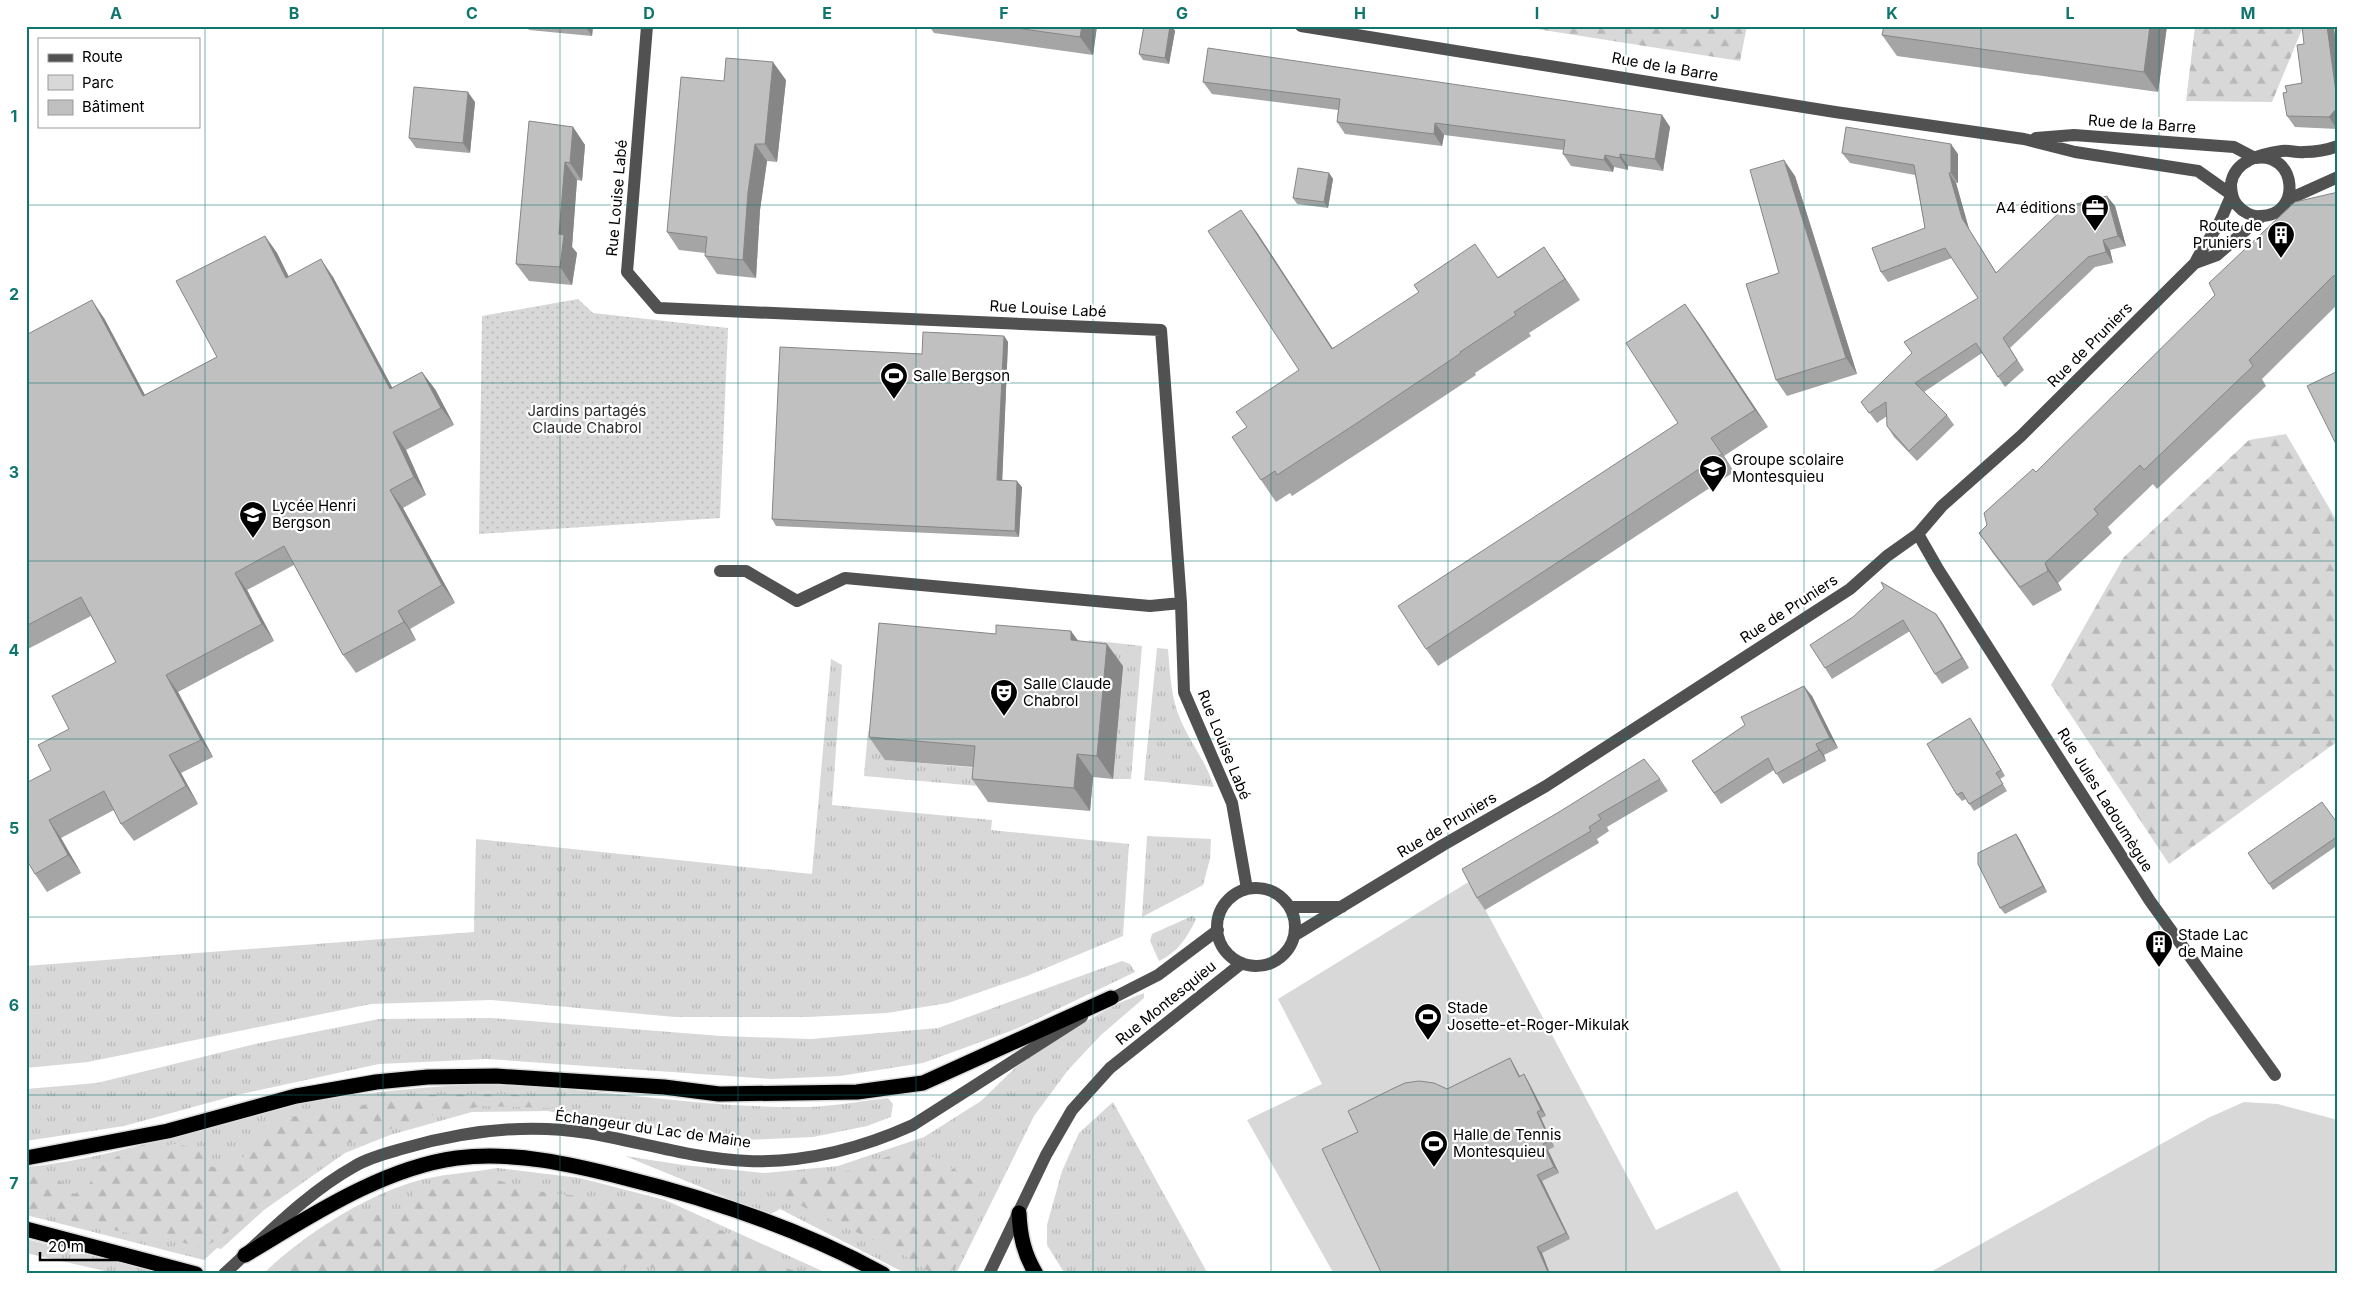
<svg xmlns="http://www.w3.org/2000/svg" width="2364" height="1300" font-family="Inter,sans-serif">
  <defs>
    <pattern id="grass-tufts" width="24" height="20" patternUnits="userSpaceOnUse" patternTransform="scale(1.25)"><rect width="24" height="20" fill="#d8d8d8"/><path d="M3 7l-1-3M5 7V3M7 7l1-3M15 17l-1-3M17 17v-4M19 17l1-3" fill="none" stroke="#b8b8b8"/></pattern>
    <pattern id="forest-firs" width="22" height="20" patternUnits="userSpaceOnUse" patternTransform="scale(1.25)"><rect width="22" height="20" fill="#d8d8d8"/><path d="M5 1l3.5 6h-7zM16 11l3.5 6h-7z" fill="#b8b8b8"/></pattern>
    <pattern id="garden-dots" width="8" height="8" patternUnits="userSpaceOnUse" patternTransform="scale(1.25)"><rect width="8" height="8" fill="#d8d8d8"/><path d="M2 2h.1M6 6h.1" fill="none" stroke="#b8b8b8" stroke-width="1.8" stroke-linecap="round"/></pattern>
  </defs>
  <rect width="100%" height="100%" fill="#fff"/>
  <!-- grass -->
  <path fill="url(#grass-tufts)" d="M1089 640 1142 646 1131 779H1113L1087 663Z
    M1157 648 1168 649C1170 673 1171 699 1181 721 1191 744 1207 763 1214 787L1144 780Z
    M831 659 842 665 832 805 992 820 991 830 1129 844 1123 936 1027 976 948 1003 887 1013 808 1017H675L491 1000 371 1004 88 1062 26 1068V966L474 932 476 839 812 874Z
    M868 731 888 733 886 760 990 769 989 787 864 776Z
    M1147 836 1211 839 1210 859 1203 885 1142 917Z
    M1192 916 1196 919C1187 938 1178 952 1159 961L1150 941 1152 934Z
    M1122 961 1130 964 1135 972 1016 1029 923 1063 840 1076 771 1079 487 1059 379 1064 237 1095 124 1126 26 1141V1089L97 1083 255 1044 379 1019 492 1018 721 1036 811 1039 938 1028Z
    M1144 993V998L1101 1035 1068 1070 1034 1116 956 1274H907L780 1209 769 1215 625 1156 683 1165 765 1173 838 1166 924 1137 981 1101 1016 1067 1056 1038 1119 1003Z
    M480 1084C590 1086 699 1109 809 1107 835 1106 862 1101 888 1098L893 1104 891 1117 867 1126 813 1137 745 1140 677 1132 547 1111 472 1112 390 1135 345 1153 264 1210 221 1249 217 1248 204 1260 26 1215V1167C113 1158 196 1128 281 1108 346 1093 413 1088 480 1084Z
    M1113 1102 1208 1274H1065L1047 1245V1225L1062 1171 1079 1133Z
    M497 1168 580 1178 665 1200 829 1274H263C302 1236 361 1198 413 1182 439 1174 469 1173 497 1168Z
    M26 1239 164 1274H118L26 1253Z"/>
  <!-- forest -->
  <path fill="url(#forest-firs)" d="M1518 26H1747L1740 61Z
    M2195 26H2306L2303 27 2272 102 2186 101Z
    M2286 434 2338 523V741L2169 864 2051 685 2124 557 2249 440Z
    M508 1094 553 1099V1108L483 1106 428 1116 349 1143 293 1175 240 1224 205 1247 97 1227 26 1210V1174L54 1173 60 1181 74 1194 86 1188 102 1166 118 1156 174 1144 198 1148 212 1167 242 1159 272 1120 424 1095Z
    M922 1150 980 1185V1213L971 1236 955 1268 946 1274H933L900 1253 783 1197 781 1177H817L841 1173 904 1151Z
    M484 1177 543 1192 645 1204 692 1218 750 1243 774 1264 804 1274H684L638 1265 622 1268 620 1274 275 1273 295 1248 321 1229 348 1214 357 1212 379 1215 400 1211 412 1204V1191L450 1178Z"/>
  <!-- park -->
  <path fill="#d8d8d8" d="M1470 881 1656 1230 1737 1191 1783 1274H1334L1247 1120 1322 1084 1278 999Z
    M2244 1102 2278 1104 2338 1120V1274H1927L2208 1118Z"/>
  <!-- garden -->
  <path fill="url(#garden-dots)" d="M578 299 593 313 728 328 720 518 479 534 482 316Z"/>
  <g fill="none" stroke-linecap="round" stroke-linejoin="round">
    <defs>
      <path id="highway" d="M26 1158 168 1131 296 1096 376 1082 428 1077 496 1076 664 1087 719 1094 857 1092 923 1083 1111 998
        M1019 1213C1020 1236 1024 1254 1036 1274
        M26 1229 196 1274
        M245 1255C309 1217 382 1168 457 1158 513 1151 571 1164 625 1178 714 1200 803 1230 883 1274"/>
    </defs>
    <!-- highway casing -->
    <use href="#highway" stroke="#dbdbdb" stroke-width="18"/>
    <!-- minor -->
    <path stroke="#515151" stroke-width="12" d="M647 26 627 272 658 308 1161 330 1181 603 1184 692 1232 803 1247 889
      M1301 26 1835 112 2024 139 2075 152 2198 171 2232 195
      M2036 138 2074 135 2234 147 2255 158
      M2255 158C2297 151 2303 216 2260 216 2252 217 2243 212 2237 205 2232 199 2231 191 2231 184 2234 160 2262 154 2282 151 2289 150 2297 153 2304 152 2316 152 2327 150 2338 146
      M2287 200 2338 177
      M2195 263 2217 255 2262 216
      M1918 534 1938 569 2150 901 2275 1075
      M720 571H746L797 601 845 578 1150 606 1181 603
      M1217 927a39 39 0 1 1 78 0a39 39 0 1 1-78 0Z
      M1290 907H1342
      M1295 935 1443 845 1546 786 1850 589 1887 556 1918 534 1942 506 2021 436 2195 263C2201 250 2209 240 2216 228 2223 218 2226 205 2232 195
      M1103 1003 1158 975 1218 930
      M224 1274C266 1236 305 1194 355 1166 370 1157 388 1153 405 1148 464 1131 526 1123 588 1133 641 1142 694 1159 748 1161 806 1163 862 1148 913 1125L1082 1017
      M989 1274 1046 1155 1072 1110 1110 1068 1242 963"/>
    <!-- highway -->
    <use href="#highway" stroke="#000" stroke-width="15"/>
  </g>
  <!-- wall -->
  <path fill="#a5a5a5" d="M526 26H593L592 36 529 30Z
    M929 26H1097L1093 55 934 33Z
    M1144 26H1172L1175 31 1169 64 1143 60 1139 54Z
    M2167 26 2158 92 1897 56 1882 35Z
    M2334 28 2338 58V128L2337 129 2295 127 2287 116V92L2302 83 2304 44Z
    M786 80 777 162 767 161 760 210 756 278 717 274 705 256V253L679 250 667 232 724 81Z
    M1203 82 1662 115 1670 127 1663 171 1628 166V170L1614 167 1613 172 1571 166 1563 154V150L1444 135 1442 146 1345 134 1337 122 1338 110 1212 94Z
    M475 102 470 153 416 148 409 138Z
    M573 127 585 145 582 181 577 180 572 247 577 253 572 285 529 281 516 264Z
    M1842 153 1958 154V183H1956L1969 229 1996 272 2115 206 2126 246 2110 250 2113 263 2095 267 2010 348 2024 370 2005 387 1982 353 1924 392 1947 415 1954 425 1917 461 1894 437 1887 426V416L1877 423 1861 402 1978 298 1952 258 1888 282 1881 272 1925 228 1915 175 1850 163Z
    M1329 173 1333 179 1328 208 1297 204 1293 198Z
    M1795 176 1857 374 1787 396 1776 380 1779 273Z
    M2338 192V304L2262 379 2266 386 2157 489 2153 484 2108 527 2112 533 2058 583 2062 590 2033 606 1992 552 1979 533 1987 525 2036 472Z
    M1256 231 1332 348 1498 277 1544 247 1580 300 1529 333 1531 336 1475 373 1476 375 1369 446 1292 496 1290 493 1276 502 1261 480 1247 427 1299 370Z
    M265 236 277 253 289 277H333L392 387 435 389 454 425 406 450 426 495 403 508 455 603 410 629 416 640 356 673 343 655 294 565 247 590 274 641 178 692 213 757 181 773 198 804 134 841 121 824 114 810 61 838 81 873 47 892 35 874 51 770 69 729 116 662 91 616 26 650V335L104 318 145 395 217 357Z
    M1698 322 1768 427 1724 456 1734 472 1438 666 1426 649 1678 423Z
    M1004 336 1008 342 1002 480 1022 487 1019 537 776 526 772 519 922 354Z
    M1936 614 1943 624 1969 668 1942 684 1935 674 1910 631 1832 679 1825 668 1853 617Z
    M1078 641 1123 666 1113 779 1093 777 1090 811 988 802 972 779 973 767 885 760 869 737Z
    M1812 696 1838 748 1824 755 1826 761 1783 784 1774 770 1721 804 1692 761Z
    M1974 724 2005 776 2000 779 2007 791 1974 811 1966 799 1962 801 1957 795Z
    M1660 779 1668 791 1607 827 1609 831 1597 839 1599 843 1485 910 1477 898 1462 869Z
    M2338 824V845L2273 890 2248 853Z
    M2016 834 2020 840 2047 892 2005 914 2000 908Z
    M1510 1058 1514 1065 1520 1076 1528 1081 1546 1116 1541 1118 1554 1147 1548 1150 1559 1173 1542 1181 1570 1239 1542 1253 1550 1274H1382L1447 1089Z"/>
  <!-- shaded-wall -->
  <path fill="#868686" d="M585 26H593L592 36Z
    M1082 26H1097L1093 55 1080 37Z
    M1170 26H1172L1175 31 1169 64 1165 58Z
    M2150 26H2167L2158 92 2144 72Z
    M2327 26H2333L2334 28 2338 58V128L2337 129 2329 117Z
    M773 62 786 80 777 162 765 144Z
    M468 92 475 102 470 153 463 143Z
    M1662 115 1670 127 1663 171 1655 159Z
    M1435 123 1444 135 1442 146 1434 134Z
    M573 127 585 145 582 181 570 163Z
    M755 144 767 161 760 210 756 278 743 260 748 192Z
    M1951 144 1958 154V183L1951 173Z
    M1620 154 1628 166V170L1620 158Z
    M1605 155 1614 167 1613 172 1604 160Z
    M1784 160 1795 176 1857 374 1846 358Z
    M565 162 577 180 572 247 577 253 572 285 560 267 559 234Z
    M1329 173 1333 179 1328 208 1324 202Z
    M1949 173 1956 183 1969 229 2003 283 1962 218Z
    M2107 196 2115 206 2126 246 2118 236Z
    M1241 210 1256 231 1347 370 1332 349Z
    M265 236 277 253 298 296 286 278Z
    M2103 240 2110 250 2113 263 2106 252Z
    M1544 247 1559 269 1580 300 1565 279Z
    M321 259 333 277 402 406 390 389Z
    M92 300 104 318 155 414 143 396Z
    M1685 304 1698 322 1768 427 1755 410Z
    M1004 336 1008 342 1002 486 997 480Z
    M422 372 435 389 454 425 441 408Z
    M393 432 406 450 426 495 414 477Z
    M1711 438 1724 456 1734 472 1722 454Z
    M1017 481 1022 487 1019 537 1015 531Z
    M390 490 403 508 455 603 442 585Z
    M2045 563 2058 583 2062 590 2048 571Z
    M235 573 247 590 274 641 262 624Z
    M398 611 410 629 416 640 404 622Z
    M1936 614 1943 624 1969 668 1962 658Z
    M1071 631 1088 654 1071 640Z
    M1107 644 1123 666 1113 779 1097 756Z
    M166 675 178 692 213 757 201 740Z
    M1804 686 1812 696 1838 748 1830 738Z
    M1970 718 1974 724 2005 776 2001 770Z
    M1816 744 1824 755 1826 761 1819 750Z
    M1077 754 1093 777 1090 811 1074 788Z
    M169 755 181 773 198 804 186 786Z
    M49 820 61 838 81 873 68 855Z
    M2016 834 2020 840 2047 892 2043 886Z
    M1510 1058 1514 1065 1523 1083 1519 1077Z
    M1524 1074 1528 1081 1546 1116 1541 1110Z
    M1537 1112 1541 1118 1554 1147 1550 1141Z
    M1543 1144 1548 1150 1559 1173 1554 1167Z
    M1537 1175 1542 1181 1570 1239 1566 1233Z
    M1537 1247 1542 1253 1550 1274H1549Z"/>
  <!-- building -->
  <path fill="#c0c0c0" stroke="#868686" d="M1002 26H1082L1080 37Z
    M1144 26H1170L1165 58 1139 54Z
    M1884 26H2150L2144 72 1882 35Z
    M2302 26H2327L2338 107 2329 117 2287 116 2283 93 2287 92 2285 86 2302 83 2297 45 2304 44Z
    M1208 48 1662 115 1655 159 1620 154V158L1605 155 1604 160 1563 154 1565 140 1435 123 1434 134 1337 122 1340 99 1203 82Z
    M726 58 773 62 765 144H755L748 192 743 260 705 256 707 237 667 232 681 77 724 81Z
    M414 87 468 92 463 143 409 138Z
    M529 121 573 127 570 163 565 162 559 234 564 235 560 267 516 264Z
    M1846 127 1951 144V173H1949L1962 218 1996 273 2065 207 2107 196 2118 236 2103 240 2106 252 2088 257 2003 338 2017 360 1998 377 1976 343 1915 383 1947 415 1909 451 1887 426 1886 402 1869 413 1861 402 1912 353 1904 342 1978 298 1945 248 1881 272 1872 248 1925 228 1914 165 1842 153Z
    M1784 160 1846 358 1776 380 1746 284 1779 273 1750 170Z
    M1298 168 1329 173 1324 202 1293 198Z
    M2338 192V275L2333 276 2249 360 2253 366 2144 470 2140 465 2094 509 2098 514 2045 563 2048 571 2020 587 1979 533 1987 525 1984 513 2033 469 2036 472 2215 295 2209 283 2295 202Z
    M1241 210 1332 349 1419 292 1414 285 1475 244 1498 278 1544 247 1565 279 1514 312 1516 315 1460 352 1461 353 1354 425 1277 475 1275 471 1261 480 1232 437 1247 427 1236 412 1299 370 1208 231Z
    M265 236 286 278 321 259 390 389 422 372 441 408 393 432 414 477 390 490 442 585 398 611 404 622 343 655 284 546 235 573 262 624 166 675 201 740 169 755 186 786 121 824 104 791 49 820 68 855 35 874 26 859V783L51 770 38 745 69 729 52 696 116 662 81 597 26 626V335L92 300 143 396 217 357 176 281Z
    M1685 304 1755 410 1711 438 1722 454 1426 649 1398 606 1678 423 1626 343Z
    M923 332 1004 336 997 480 1017 481 1015 531 772 519 780 347 922 354Z
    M2338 371V448L2307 386Z
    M1881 582 1936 614 1962 658 1935 674 1903 620 1825 668 1810 645 1853 617 1884 588Z
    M879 623 996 634V625L1071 631V640L1107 644 1097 756 1077 754 1074 788 972 779 975 746 869 737Z
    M1804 686 1830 738 1816 744 1819 750 1776 774 1768 758 1714 793 1692 761 1745 725 1741 717Z
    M1970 718 2001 770 1996 773 2003 784 1969 804 1962 792 1957 795 1927 744Z
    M1644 759 1660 779 1598 815 1601 819 1589 827 1591 831 1477 898 1462 869 1559 812Z
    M2322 802 2338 824V836L2269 884 2248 853Z
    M2016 834 2043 886 2000 908 1978 864V853Z
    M1510 1058 1519 1077 1524 1074 1541 1110 1537 1112 1550 1141 1543 1144 1554 1167 1537 1175 1566 1233 1537 1247 1549 1274H1382L1322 1149 1358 1132 1348 1111 1392 1089 1405 1083 1419 1081 1434 1083 1447 1089Z"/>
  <!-- grid -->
  <path fill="none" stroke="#0f766e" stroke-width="1" stroke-opacity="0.55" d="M205 26V1274M383 26V1274M560 26V1274M738 26V1274M916 26V1274M1093 26V1274M1271 26V1274M1448 26V1274M1626 26V1274M1804 26V1274M1981 26V1274M2159 26V1274M26 205H2338M26 383H2338M26 561H2338M26 739H2338M26 917H2338M26 1095H2338"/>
  <!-- icons -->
  <defs>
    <symbol id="office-pin" viewBox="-11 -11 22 30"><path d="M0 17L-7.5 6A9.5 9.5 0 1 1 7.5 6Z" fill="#000" stroke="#fff"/><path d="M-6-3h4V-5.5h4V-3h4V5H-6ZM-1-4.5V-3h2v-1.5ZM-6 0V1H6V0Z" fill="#fff"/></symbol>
    <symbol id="building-pin" viewBox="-11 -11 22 30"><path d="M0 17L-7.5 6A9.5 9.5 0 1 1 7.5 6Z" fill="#000" stroke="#fff"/><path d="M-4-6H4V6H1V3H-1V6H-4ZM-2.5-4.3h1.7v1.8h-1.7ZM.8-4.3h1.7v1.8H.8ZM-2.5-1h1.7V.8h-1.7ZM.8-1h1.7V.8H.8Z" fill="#fff"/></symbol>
    <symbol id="stadium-pin" viewBox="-11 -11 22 30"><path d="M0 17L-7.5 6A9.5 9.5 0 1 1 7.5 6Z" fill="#000" stroke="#fff"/><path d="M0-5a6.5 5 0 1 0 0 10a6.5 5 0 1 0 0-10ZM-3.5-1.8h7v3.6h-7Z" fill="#fff"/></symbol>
    <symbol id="school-pin" viewBox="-11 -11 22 30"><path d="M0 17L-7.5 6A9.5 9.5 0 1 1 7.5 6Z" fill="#000" stroke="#fff"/><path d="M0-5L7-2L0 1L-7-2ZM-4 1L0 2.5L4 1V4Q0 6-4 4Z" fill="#fff"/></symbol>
    <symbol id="theatre-pin" viewBox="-11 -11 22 30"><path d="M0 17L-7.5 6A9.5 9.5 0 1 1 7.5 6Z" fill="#000" stroke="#fff"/><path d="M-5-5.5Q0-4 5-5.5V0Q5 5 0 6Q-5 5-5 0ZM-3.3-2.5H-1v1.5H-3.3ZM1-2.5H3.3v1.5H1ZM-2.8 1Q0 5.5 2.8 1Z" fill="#fff"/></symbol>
  </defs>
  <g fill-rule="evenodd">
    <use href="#office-pin" x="2079" y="192" width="32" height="43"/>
    <use href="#building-pin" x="2265" y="219" width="32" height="43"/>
    <use href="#stadium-pin" x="878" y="360" width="32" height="43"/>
    <use href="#school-pin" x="1697" y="453" width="32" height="43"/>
    <use href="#school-pin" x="237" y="499" width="32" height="43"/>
    <use href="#theatre-pin" x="988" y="677" width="32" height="43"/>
    <use href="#building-pin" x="2143" y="928" width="32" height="43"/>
    <use href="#stadium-pin" x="1412" y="1001" width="32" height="43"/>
    <use href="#stadium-pin" x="1418" y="1128" width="32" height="43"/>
  </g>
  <g text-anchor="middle" stroke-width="4.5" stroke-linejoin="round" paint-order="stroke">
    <!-- street labels -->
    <g font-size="15" fill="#000" stroke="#fff">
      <text transform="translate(1665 67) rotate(10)" y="5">Rue de la Barre</text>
      <text transform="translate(2142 124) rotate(4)" y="5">Rue de la Barre</text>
      <text transform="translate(617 198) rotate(-85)" y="5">Rue Louise Labé</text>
      <text transform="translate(1048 309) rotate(3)" y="5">Rue Louise Labé</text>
      <text transform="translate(2090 345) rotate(-45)" y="5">Rue de Pruniers</text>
      <text transform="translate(1789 609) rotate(-33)" y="5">Rue de Pruniers</text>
      <text transform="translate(1224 745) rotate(68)" y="5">Rue Louise Labé</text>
      <text transform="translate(2105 800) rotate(58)" y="5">Rue Jules Ladoumègue</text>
      <text transform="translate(1447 825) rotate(-31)" y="5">Rue de Pruniers</text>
      <text transform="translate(1166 1003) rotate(-39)" y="5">Rue Montesquieu</text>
      <text transform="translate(653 1129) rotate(8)" y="5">Échangeur du Lac de Maine</text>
    </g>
    <!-- poi labels -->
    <g font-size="15" fill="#000" stroke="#fff" text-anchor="start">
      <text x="2076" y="213" text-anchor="end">A4 éditions</text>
      <text x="2262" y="231" text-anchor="end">Route de<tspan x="2262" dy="17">Pruniers 1</tspan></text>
      <text x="913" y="381">Salle Bergson</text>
      <text x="1732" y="465">Groupe scolaire<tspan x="1732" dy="17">Montesquieu</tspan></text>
      <text x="272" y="511">Lycée Henri<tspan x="272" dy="17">Bergson</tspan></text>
      <text x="1023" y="689">Salle Claude<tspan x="1023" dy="17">Chabrol</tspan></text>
      <text x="2178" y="940">Stade Lac<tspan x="2178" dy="17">de Maine</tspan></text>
      <text x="1447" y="1013">Stade<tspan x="1447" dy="17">Josette-et-Roger-Mikulak</tspan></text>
      <text x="1453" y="1140">Halle de Tennis<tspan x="1453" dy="17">Montesquieu</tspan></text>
    </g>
    <!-- park labels -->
    <g font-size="15" fill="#2f2f2f" stroke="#fff">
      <text x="587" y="416">Jardins partagés<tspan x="587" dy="17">Claude Chabrol</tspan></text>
    </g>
  </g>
  <!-- border -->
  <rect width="2364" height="1300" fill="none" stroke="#ffffff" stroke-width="55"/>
  <!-- legend -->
  <rect x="38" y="38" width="162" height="90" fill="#ffffff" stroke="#999999"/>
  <rect x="48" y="54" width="25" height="8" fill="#515151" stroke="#999999"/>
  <text x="82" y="62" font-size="15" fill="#000000">Route</text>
  <rect x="48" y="75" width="25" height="15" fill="#d8d8d8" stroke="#999999"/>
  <text x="82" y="88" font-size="15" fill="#000000">Parc</text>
  <rect x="48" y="100" width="25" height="15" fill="#c0c0c0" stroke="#999999"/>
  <text x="82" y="112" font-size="15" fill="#000000">Bâtiment</text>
  <!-- scale -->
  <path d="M40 1252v8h100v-8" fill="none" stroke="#000000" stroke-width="2.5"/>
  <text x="48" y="1252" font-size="15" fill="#000000" stroke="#ffffff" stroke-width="4" paint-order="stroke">20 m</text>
  <rect x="28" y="28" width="2308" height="1244" fill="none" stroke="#0f766e" stroke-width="2"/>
  <g font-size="16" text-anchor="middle" font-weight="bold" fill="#0f766e">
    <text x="116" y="19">A</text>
    <text x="294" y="19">B</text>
    <text x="472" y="19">C</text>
    <text x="649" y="19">D</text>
    <text x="827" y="19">E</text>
    <text x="1004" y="19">F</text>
    <text x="1182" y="19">G</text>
    <text x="1360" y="19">H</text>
    <text x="1537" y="19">I</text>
    <text x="1715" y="19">J</text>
    <text x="1892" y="19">K</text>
    <text x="2070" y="19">L</text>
    <text x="2248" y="19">M</text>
    <text x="14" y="122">1</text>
    <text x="14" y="300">2</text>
    <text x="14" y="478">3</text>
    <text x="14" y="656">4</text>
    <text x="14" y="834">5</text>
    <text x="14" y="1011">6</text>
    <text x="14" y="1189">7</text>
  </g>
</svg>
